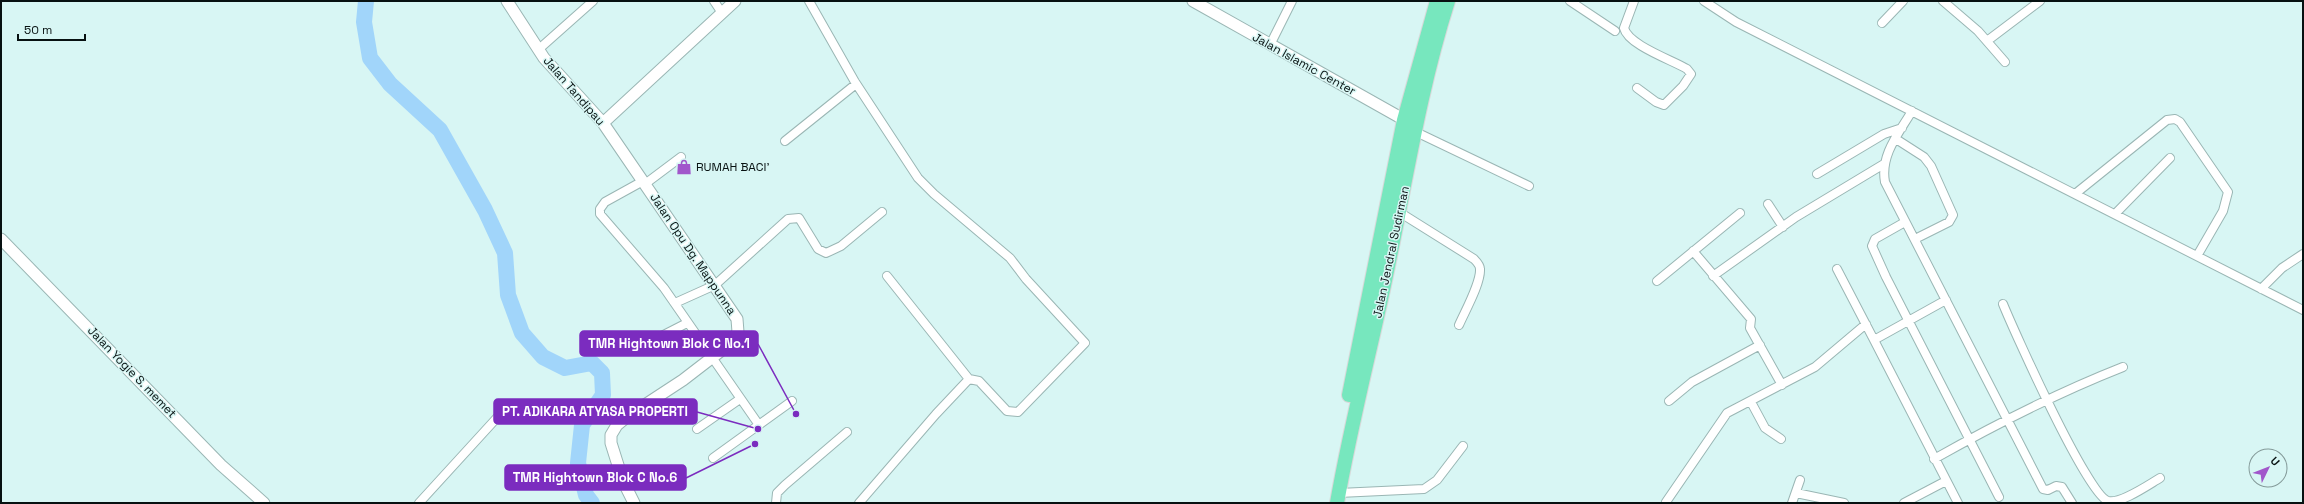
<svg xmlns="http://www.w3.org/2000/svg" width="2304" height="504" font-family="'Space Grotesk',sans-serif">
  <rect width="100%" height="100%" fill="#d8f6f4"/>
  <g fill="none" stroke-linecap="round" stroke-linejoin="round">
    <!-- river -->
    <path stroke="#a1d5fa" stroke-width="16" d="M366 1 364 22 370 58 390 84 440 130 485 210 505 253 508 295 522 333 543 357 565 368 592 363 602 373 603 395 582 425 578 463 586 495 592 503"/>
    <defs>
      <path id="street" d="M714 1 722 13
        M809 1 855 82 918 178 934 194 1010 258 1026 279 1085 343 1018 412 1007 411 979 381 969 379 936 414 859 503
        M1570 1 1615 31
        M1634 1 1624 28C1628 45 1672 60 1687 69L1691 74 1683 86 1664 105 1656 102 1637 88
        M1704 1 1736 22 2303 310
        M1943 1 1978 31 2005 62
        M1882 23 1903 1
        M1987 41 2040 1
        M1270 45 1292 1
        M539 49 593 1
        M1912 111C1899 133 1880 155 1885 182L2043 489 2048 490 2056 486 2062 487 2072 503
        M1416 132 1529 186
        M1896 139 1924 157 1931 166 1953 215 1949 222 1915 239
        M785 141 856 84
        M1817 174 1884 134 1902 128
        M643 181 605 202 600 209V214L664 288 759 425
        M645 184 681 157
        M2075 194 2167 120 2175 119 2180 122 2228 192 2223 211 2197 256
        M1768 204 1783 227
        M1399 212 1474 259C1477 262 1480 265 1480 269 1481 283 1465 311 1459 325
        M2115 214 2170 158
        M1905 222 1875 239 1872 246 1886 277 1999 497
        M1693 251 1751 319 1750 328 1782 385
        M1837 269 1874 340
        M887 276 969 379
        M1713 276 1796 217 1884 164
        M1657 281 1740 213
        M2261 289 2282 268 2303 254
        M1946 300 1874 340 1958 503
        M675 303 715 285 788 219 799 218 818 249 826 253 841 246 882 212
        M2003 304C2014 331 2088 496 2108 501 2121 504 2148 485 2160 478
        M642 346 687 323
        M1669 401 1692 382 1760 345
        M1751 402 1765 428 1781 439
        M697 429 740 399
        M713 458 792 401
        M1934 459C1996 424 2057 393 2123 367
        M1339 493 1424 489 1437 480 1463 446
        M1796 493 1844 503
        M1666 502 1727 413 1815 367 1866 324
        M419 503 504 410
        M776 503 777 493 785 485 847 432
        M1792 503 1800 480
        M1904 503 1946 481"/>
      <path id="secondary" d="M507 1 544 58 603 123 737 319 738 332 731 343 683 380 628 416 617 425 611 435V443L623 481 634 503
        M1193 1 1410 123
        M603 123 735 1
        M1 239 221 465 264 503"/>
      <path id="highway" d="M1349 395 1404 120 1437 1
        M1337 503C1349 434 1366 367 1381 299 1403 200 1417 98 1448 1"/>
    </defs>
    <!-- street casing -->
    <use href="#street" stroke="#9ab6b4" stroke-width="10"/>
    <!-- secondary casing -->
    <use href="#secondary" stroke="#9ab6b4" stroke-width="13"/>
    <!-- highway casing -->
    <use href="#highway" stroke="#d7d9d9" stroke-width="16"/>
    <!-- street -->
    <use href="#street" stroke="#fff" stroke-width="8"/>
    <!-- secondary -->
    <use href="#secondary" stroke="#fff" stroke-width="11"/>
    <!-- highway -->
    <use href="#highway" stroke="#77e7be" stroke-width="14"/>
  </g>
  <!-- icons -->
  <defs>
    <symbol id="shop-bare" viewBox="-9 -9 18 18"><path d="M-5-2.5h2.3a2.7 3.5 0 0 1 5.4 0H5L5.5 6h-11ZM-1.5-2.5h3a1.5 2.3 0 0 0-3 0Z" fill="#a157cb" stroke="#d8f6f4" stroke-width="2.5" paint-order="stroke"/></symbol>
  </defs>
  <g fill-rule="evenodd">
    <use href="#shop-bare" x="673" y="156" width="22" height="22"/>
  </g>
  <g text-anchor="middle" stroke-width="3" stroke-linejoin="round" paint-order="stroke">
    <!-- street labels -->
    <g font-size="12" fill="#071111" stroke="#d8f6f4">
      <text transform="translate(1304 64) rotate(29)" y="4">Jalan Islamic Center</text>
      <text transform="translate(574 91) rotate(49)" y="4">Jalan Tandipau</text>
      <text transform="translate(1391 252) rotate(-78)" y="4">Jalan Jendral Sudirman</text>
      <text transform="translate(693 254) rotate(56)" y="4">Jalan Opu Dg. Mappunna</text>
      <text transform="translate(132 372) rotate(46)" y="4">Jalan Yogie S. memet</text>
    </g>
    <!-- poi labels -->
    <g font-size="12" fill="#071111" stroke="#d8f6f4" text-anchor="start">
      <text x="696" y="171">RUMAH BACI'</text>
    </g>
  </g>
  <!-- callouts -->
  <path fill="none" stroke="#7b2cbf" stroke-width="1.5" d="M796 414L758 344M758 429L697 412M755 444L686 478"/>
  <g fill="#7b2cbf" stroke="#d8f6f4" stroke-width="1.5">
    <circle cx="796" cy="414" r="4"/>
    <circle cx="758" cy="429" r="4"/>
    <circle cx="755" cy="444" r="4"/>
  </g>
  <g fill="#7b2cbf" stroke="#7b2cbf" stroke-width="1.5">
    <rect x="580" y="331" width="178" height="25" rx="4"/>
    <rect x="494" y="399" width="203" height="25" rx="4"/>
    <rect x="505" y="465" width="181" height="25" rx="4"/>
  </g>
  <g font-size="13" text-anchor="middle" font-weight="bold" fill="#fff">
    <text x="669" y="348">TMR Hightown Blok C No.1</text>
    <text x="595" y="416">PT. ADIKARA ATYASA PROPERTI</text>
    <text x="595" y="482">TMR Hightown Blok C No.6</text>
  </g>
  <!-- border -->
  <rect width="2304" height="504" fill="none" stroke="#071111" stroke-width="4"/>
  <!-- north arrow -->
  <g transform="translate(2268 468) rotate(47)"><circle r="19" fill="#d8f6f4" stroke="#849a99"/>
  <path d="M0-3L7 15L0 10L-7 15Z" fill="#a157cb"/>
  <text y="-6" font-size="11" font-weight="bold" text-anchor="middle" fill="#071111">U</text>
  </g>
  <!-- scale -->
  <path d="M18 34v6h67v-6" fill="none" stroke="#071111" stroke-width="2"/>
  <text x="24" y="34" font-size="12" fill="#071111" stroke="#d8f6f4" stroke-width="3" paint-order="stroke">50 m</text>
</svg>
